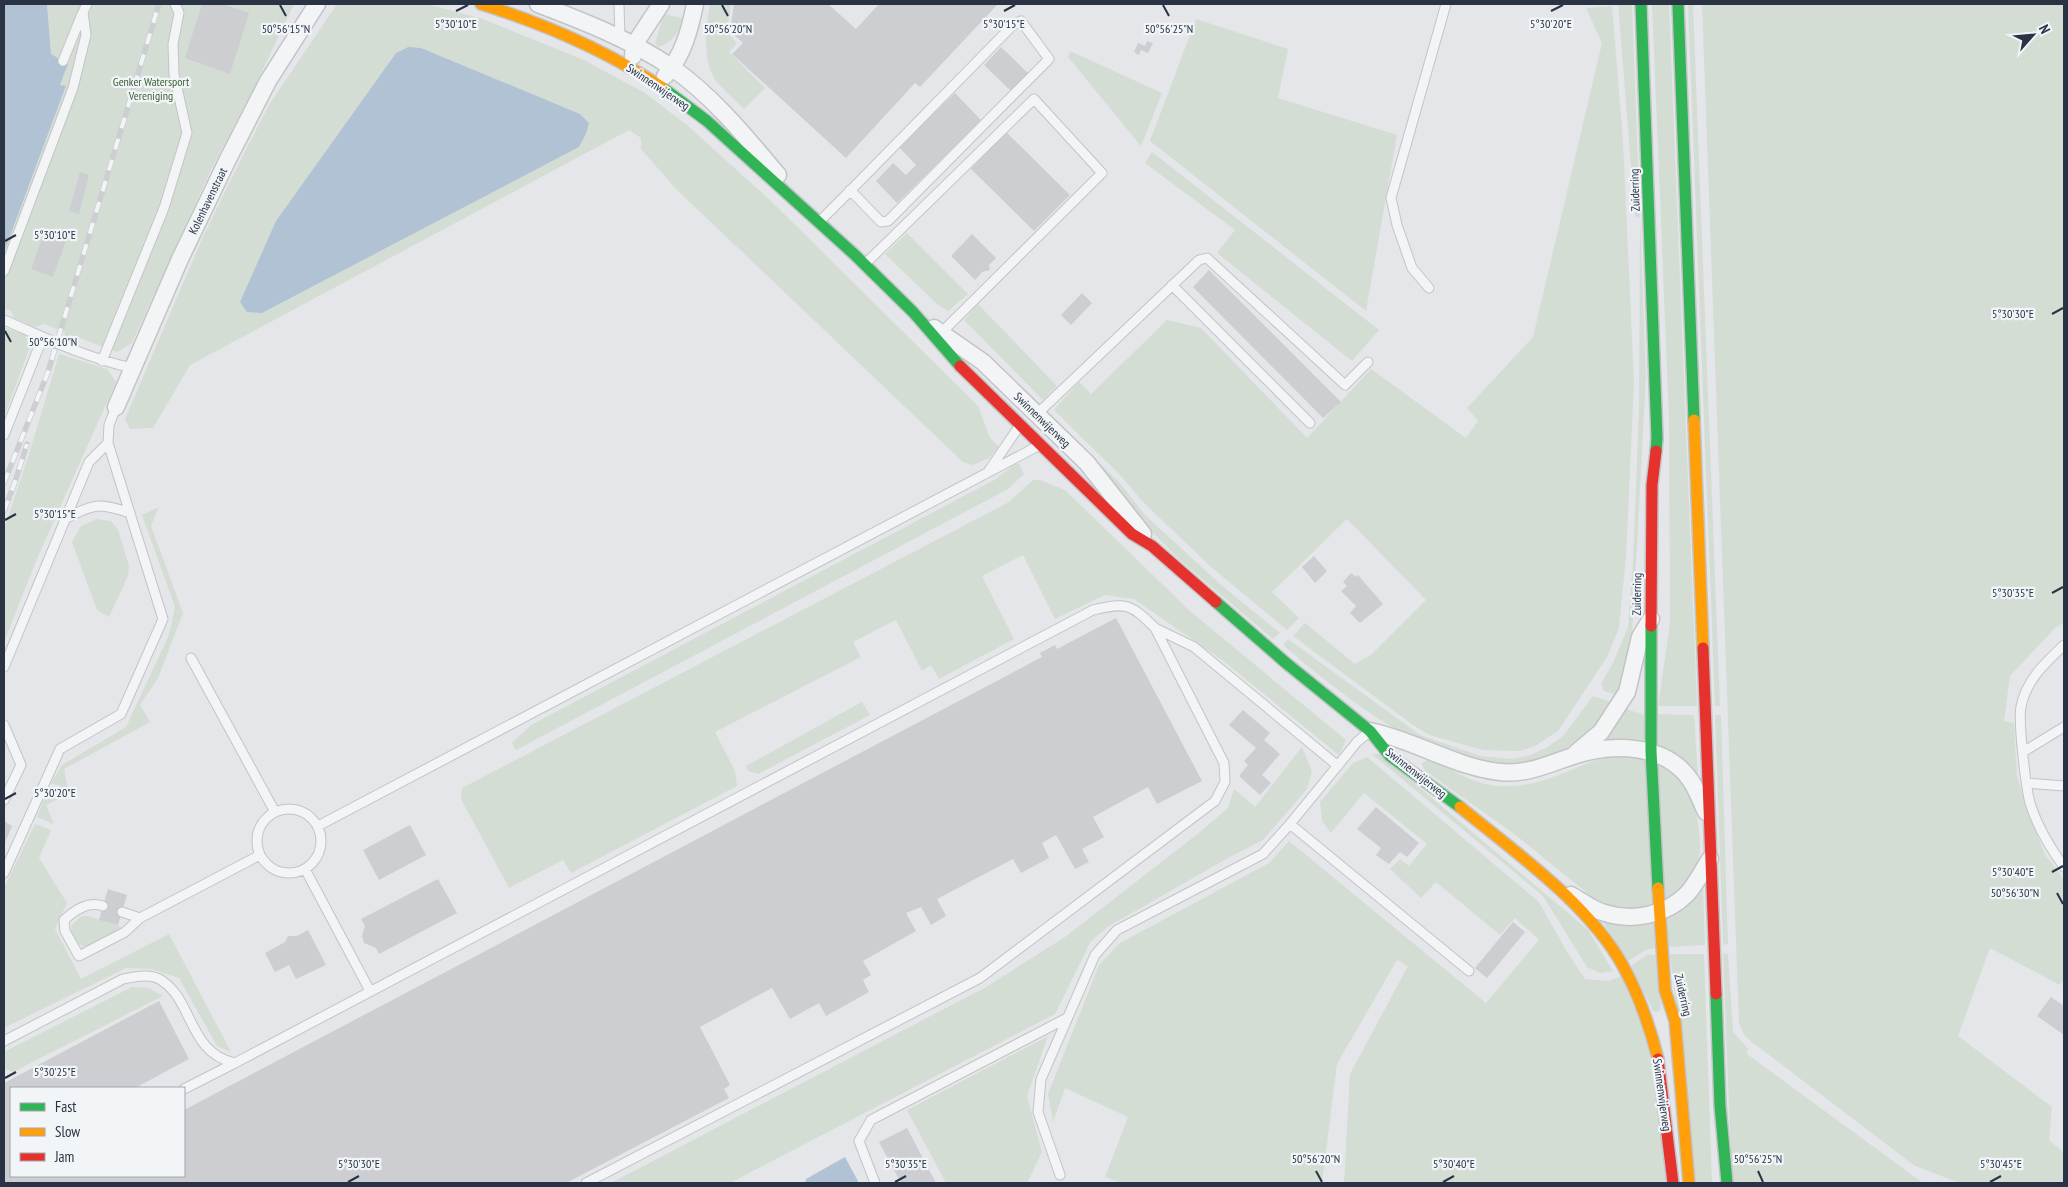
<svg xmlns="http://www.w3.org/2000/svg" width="2068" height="1187" font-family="'PT Sans Narrow',sans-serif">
  <rect width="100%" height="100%" fill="#e4e6e9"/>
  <!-- green -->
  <path fill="#d4ddd4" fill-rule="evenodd" d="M47 4H294L256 84 210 172 132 343 117 352 77 337 76 342 64 337 65 332 44 324 35 327 14 318 11 311 4 308V252L66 87 60 85 68 64 51 55Z
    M337 4H427L483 19 584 60 645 93 688 126 773 203 978 406 990 438 999 447 989 458 973 465 963 462 677 190 641 149V138L629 130 190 365 153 428 130 429 125 419 202 239 238 165 269 105ZM408 47 586 134 579 147 262 313 275 224 396 53Z
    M710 4H731L727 32 737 43 729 52 765 88 744 109C735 99 721 89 714 78 702 57 706 26 710 4Z
    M1618 4H1632L1646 377 1631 655 1620 696 1604 691 1601 684 1613 663 1628 627 1633 562 1639 409 1640 218 1635 216Z
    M1652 4H1669L1697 706H1658L1670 624 1669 418Z
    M1688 4H1693L1720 706H1715Z
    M1702 4H2064V623L2055 628 2010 676 2004 721 2014 723 2017 777 2029 814 2045 855 2064 879V979L2060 985 1990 948 1958 1036 2052 1107 2049 1140 2064 1153V1183H1960L1915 1166 1752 1042 1745 1036 1739 1024Z
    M1612 6 1623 140 1634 381 1626 557 1619 628 1607 657 1558 731 1535 746 1520 751 1483 750 1429 735 1413 725 1293 636 1305 623 1355 664 1371 655 1426 600 1347 519 1272 592 1299 618 1287 630 1210 566 1142 501 1121 476 1054 410 1079 382 1091 394 1167 320 1201 328 1307 438 1371 369 1466 438 1478 421 1467 408 1533 337 1602 43 1586 8Z
    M664 14 685 19C679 31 671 44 658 47L655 43Z
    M1196 19 1288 49 1278 98 1397 135 1366 311 1150 141Z
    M1070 51 1162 93 1141 146 1068 57Z
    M1152 152 1379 330 1352 361 1217 253 1235 230 1145 163Z
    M907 233 968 294 948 311 937 304 885 254Z
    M978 304 1057 386 1043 400 964 320Z
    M6 328 25 335 30 347 4 417V329Z
    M59 354 107 369 116 382 36 561 4 642V529L30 451Z
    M1096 460 1119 482 1145 515 1220 584 1280 633 1273 639 1180 560 1150 530 1093 462Z
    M1015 464H1019L1024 474 1008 489 516 750 512 743 531 725 996 479Z
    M1033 480H1040L1065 490 1190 611 1346 740 1339 755 1222 660 1134 599 1105 595 1055 619 1023 555 982 576 1014 639 939 679 931 665 922 671 896 620 853 642 861 657 715 732 735 771 737 786 571 873 563 860 509 888 461 799 462 788 1009 502Z
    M159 507 151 526 183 613 158 678 140 705 150 722 64 769 68 789 51 783 62 765 126 727 169 635 175 607 142 515Z
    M97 519 111 521 118 530 129 566 128 576 109 617 97 610 72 542 81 526Z
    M1288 639 1420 735 1481 756 1513 759 1530 755 1548 747 1564 735 1593 696 1614 703C1608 711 1603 721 1596 728 1588 737 1575 743 1565 749 1471 803 1351 703 1283 645Z
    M862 702 870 715 758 774 748 771 746 766Z
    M1626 709 1645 715V745L1605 741V736Z
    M1657 714 1694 715 1698 776 1683 762 1658 749Z
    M1715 715H1721L1728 944 1723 945Z
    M1302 747 1312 771 1307 789 1263 840 1228 858 1109 926 1091 941 1055 1014 730 1183H611L986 987 1065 937 1200 832 1228 808 1234 789 1255 807Z
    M1621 753 1646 757 1653 906 1630 909 1613 907 1592 897 1517 836 1424 770 1422 763 1427 760 1432 761C1448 767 1462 777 1478 782 1534 798 1570 764 1621 753Z
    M1372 754H1380L1588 930 1613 971 1600 973 1587 967 1543 896Z
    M1367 757 1539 902 1567 952 1585 979 1608 981 1622 976 1645 1025 1668 1183H1344L1350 1074 1408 966 1397 960 1337 1064 1322 1183H1122L1105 1177 1128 1117 1065 1088 1053 1122 1048 1094 1099 965 1120 943 1269 863 1289 841 1486 1003 1539 940 1515 918 1500 935 1436 882 1421 898 1390 869 1400 859 1409 866 1427 844 1364 793 1331 833 1322 821 1320 802 1353 763Z
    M1658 763C1665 769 1675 775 1682 783 1698 803 1705 847 1696 872 1691 886 1675 895 1663 904Z
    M48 789 66 795 46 805 54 824 37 817Z
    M35 824 51 830 39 858 67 903 55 929 81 979 169 934 231 1052 217 1046 179 978 151 969 126 968 4 1028V888Z
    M1703 886 1705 945 1669 947 1664 914Z
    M87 916 120 926 121 929 86 947C73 943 72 938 71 926L80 917Z
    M1606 920 1653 922 1655 948 1646 950 1628 961 1602 921Z
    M1723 953 1728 954 1733 1032 1748 1049 1747 1054 1923 1183H1732Z
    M1648 954 1656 955 1661 1009 1657 1012 1653 1011 1631 966Z
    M1670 954H1704L1712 1183H1696Z
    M132 987 149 988 163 996 13 1072 4 1068V1052Z
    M1048 1036 1027 1096 1042 1152 1027 1183H946L907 1110Z"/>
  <!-- water -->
  <path fill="#b1c2d5" d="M4 4H47L51 54 68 64 60 85 66 86 4 252Z
    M408 47 421 48 580 114 589 123 586 134 579 147 262 313 247 312 240 302 276 221 396 53Z
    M845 1157 859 1183H805L806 1179Z"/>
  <!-- building -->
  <path fill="#ccced2" d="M202 4H223L249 13 230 74 185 58Z
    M734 4H828L856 29 879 4 997 5 920 87 915 83 846 158 732 54 743 43 730 31Z
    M1147 41 1153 43 1148 53 1141 50 1139 55 1134 52 1138 43 1145 46Z
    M1001 47 1028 73 1011 91 984 65Z
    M955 93 981 120 897 203 876 181 893 163 906 175 916 165 899 147Z
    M1006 132 1070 195 1034 231 971 169Z
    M80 172 89 175 79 214 69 211Z
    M46 228 68 236 53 277 31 269Z
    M972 234 996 258 989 265 990 270 982 272 975 280 951 256Z
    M1209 270 1341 402 1323 418 1193 287Z
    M1082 293 1092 303 1071 325 1061 315Z
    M1314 556 1327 571 1315 583 1302 567Z
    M1351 573 1356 577 1358 575 1383 604 1360 623 1350 613 1356 606 1341 591 1347 586 1343 582Z
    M1116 618 1202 781 1157 804 1148 787 1093 817 1104 837 1082 849 1089 862 1075 869 1056 835 1042 843 1049 858 1021 873 1013 859 937 899 946 916 931 925 921 907 906 913 916 931 863 961 871 975 863 980 869 992 826 1016 819 1003 790 1019 772 988 700 1027 730 1085 724 1089 729 1098 566 1183H4V1083L159 1001 189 1059 135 1088H11V1176H184V1110L1042 657 1040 653 1055 645 1057 649Z
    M1243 710 1270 733 1264 740 1280 754 1262 775 1271 783 1260 795 1239 776 1248 765 1244 761 1256 748 1229 725Z
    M1376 807 1419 843 1407 857 1400 852 1389 864 1376 855 1381 848 1357 829Z
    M4 821 12 826 4 845Z
    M410 825 426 855 379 880 363 850Z
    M438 879 457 913 379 954 376 948 364 943 362 936 365 926 361 919Z
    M108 889 127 895 118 925 99 920Z
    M1513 922 1525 932 1487 978 1475 968Z
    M308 930 326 965 296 979 289 965 275 972 265 953 285 942 288 936H297Z
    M2051 997 2064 1006V1035L2037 1016Z
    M907 1128 936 1183H901L879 1142Z"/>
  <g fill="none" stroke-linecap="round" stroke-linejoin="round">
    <defs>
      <path id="lane" d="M619 4 620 41
        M63 61 82 14
        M819 222 846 195 1013 25 1021 21 1049 59 888 221 881 222 850 190
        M864 265 1034 99 1102 173 939 335
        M4 271 73 88 86 35 83 12 87 4
        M1172 285 1310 423
        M1429 288 1412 268 1397 225 1391 198 1446 4
        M4 320C48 339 84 357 132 368
        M102 361 164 208 187 133 174 74 173 44 179 13 175 4
        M1037 414 1199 260 1207 258 1345 385 1368 362
        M4 435 42 339
        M988 472 1020 425
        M65 519C94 504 98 502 130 513
        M1155 628 1194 647 1338 766
        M2064 645C2046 662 2026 680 2021 707 2018 721 2026 792 2031 806 2038 827 2051 849 2064 867
        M191 658 275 812
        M4 667 89 462 108 443
        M4 725 21 765 4 800
        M2023 752 2064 727
        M2027 783 2064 786
        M257 841a32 32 0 1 1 64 0a32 32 0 1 1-64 0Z
        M1290 824 1469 971
        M318 826 1038 446
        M305 869 370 991
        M4 873 60 749 121 714 163 619 108 443 109 425 116 407
        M103 906C88 901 75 910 64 920L65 931 79 956 125 932 140 918
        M122 912 140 918 260 855
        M4 1041 123 979C135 977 150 973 161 980 194 1001 188 1053 235 1063L1093 610C1127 602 1131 604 1155 628L1224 763 1225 782 1215 801 980 978 586 1183
        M184 1089 235 1063
        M1060 1175 1038 1112 1041 1079 1095 955 1117 930 1263 854 1290 824 1357 742 1370 731
        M875 1183 859 1141 871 1120 1067 1018"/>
      <path id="street" d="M538 4C583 21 631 40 671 67 713 96 746 137 778 175
        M633 56 634 45 661 4
        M665 76C683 56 690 29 695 4
        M934 328 983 362 1087 463 1143 534
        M116 407 180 259 228 159 268 81 317 4
        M1370 731C1415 740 1454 767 1500 772 1527 775 1548 764 1573 756 1612 743 1666 743 1691 781 1697 790 1701 802 1706 812
        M1576 753 1601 732 1627 692 1640 637 1651 619
        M1571 895C1582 901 1593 910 1605 913 1633 922 1666 915 1687 894 1696 884 1703 870 1710 859"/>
      <path id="fast" d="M1641 4 1657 438 1656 451
        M1678 4 1694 420
        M663 88 707 121 855 255 913 312 960 366
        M1216 602 1286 663 1370 731 1390 756 1460 807
        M1651 626V751L1658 888
        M1716 994 1720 1106 1727 1183"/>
      <path id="slow" d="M481 4C545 24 607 51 663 88
        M1694 420 1703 648
        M1460 807C1514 851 1589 904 1623 966 1639 995 1650 1027 1658 1059
        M1658 888 1665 990 1675 1021 1689 1183"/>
      <path id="jam" d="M960 366 1132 534 1152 546 1216 602
        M1651 626 1652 485 1656 451
        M1703 648 1716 994
        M1658 1059 1673 1183"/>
    </defs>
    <!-- lane casing -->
    <use href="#lane" stroke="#c2c4c7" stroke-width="11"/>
    <!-- street casing -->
    <use href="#street" stroke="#c2c4c7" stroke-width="19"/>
    <!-- fast casing -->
    <use href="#fast" stroke="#c2c4c7" stroke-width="14"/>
    <!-- slow casing -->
    <use href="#slow" stroke="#c2c4c7" stroke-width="14"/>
    <!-- jam casing -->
    <use href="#jam" stroke="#c2c4c7" stroke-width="14"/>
    <!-- lane -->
    <use href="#lane" stroke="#f3f4f6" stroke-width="9"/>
    <!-- street -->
    <use href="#street" stroke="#f3f4f6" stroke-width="16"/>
    <!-- fast -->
    <use href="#fast" stroke="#30b455" stroke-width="11"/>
    <!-- slow -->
    <use href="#slow" stroke="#ff9f0a" stroke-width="11"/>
    <!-- jam -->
    <use href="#jam" stroke="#e5322d" stroke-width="11"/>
    <defs>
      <path id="rail" d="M4 483 48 372 159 4
        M4 511 15 482 27 444"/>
    </defs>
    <!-- rail casing -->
    <use href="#rail" stroke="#ccced1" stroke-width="5.5"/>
    <!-- rail -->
    <use href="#rail" stroke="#f2f5f8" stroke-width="4" stroke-dasharray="11" stroke-linecap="butt"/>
  </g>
  <!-- ticks -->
  <path fill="none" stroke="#293344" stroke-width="2" d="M280 5 286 16M722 5 728 16M1163 5 1169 16M456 11 468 5M1004 11 1015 5M1551 11 1563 5M5 241 16 235M2052 314 2063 308M5 331 11 342M5 520 16 514M2052 593 2063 587M5 799 16 793M2052 872 2063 866M2057 893 2063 904M5 1078 16 1072M1316 1171 1322 1182M1758 1171 1763 1182M348 1182 359 1176M895 1182 906 1176M1443 1182 1454 1176M1990 1182 2001 1176"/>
  <g text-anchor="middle" stroke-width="4.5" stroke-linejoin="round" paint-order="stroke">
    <!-- park labels -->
    <g font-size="12" fill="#3d6135" stroke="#f2f5f8">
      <text x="151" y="86">Genker Watersport<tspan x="151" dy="14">Vereniging</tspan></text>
    </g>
    <!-- street labels -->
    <g font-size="12" fill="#293344" stroke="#f2f5f8">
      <text transform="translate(658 87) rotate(34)" y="4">Swinnenwijerweg</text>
      <text transform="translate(1635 190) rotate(-92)" y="4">Zuiderring</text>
      <text transform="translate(208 201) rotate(-64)" y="4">Kolenhavenstraat</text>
      <text transform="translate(1042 420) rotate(44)" y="4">Swinnenwijerweg</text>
      <text transform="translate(1637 594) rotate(-89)" y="4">Zuiderring</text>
      <text transform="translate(1416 773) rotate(38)" y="4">Swinnenwijerweg</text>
      <text transform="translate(1683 995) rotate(77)" y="4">Zuiderring</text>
      <text transform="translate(1662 1095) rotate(82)" y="4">Swinnenwijerweg</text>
    </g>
  </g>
  <g font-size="12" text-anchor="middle" fill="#293344" stroke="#f2f5f8" stroke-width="4.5" stroke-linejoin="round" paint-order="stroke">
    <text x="456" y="28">5°30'10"E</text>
    <text x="1004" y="28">5°30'15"E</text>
    <text x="1551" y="28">5°30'20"E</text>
    <text x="286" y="33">50°56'15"N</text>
    <text x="728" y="33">50°56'20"N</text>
    <text x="1169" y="33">50°56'25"N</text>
    <text x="55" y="239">5°30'10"E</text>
    <text x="2013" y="318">5°30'30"E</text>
    <text x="53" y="346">50°56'10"N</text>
    <text x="55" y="518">5°30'15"E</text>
    <text x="2013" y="597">5°30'35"E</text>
    <text x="55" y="797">5°30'20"E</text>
    <text x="2013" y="876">5°30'40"E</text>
    <text x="2015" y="897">50°56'30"N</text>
    <text x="55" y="1076">5°30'25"E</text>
    <text x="1316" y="1163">50°56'20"N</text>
    <text x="1758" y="1163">50°56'25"N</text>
    <text x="359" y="1168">5°30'30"E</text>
    <text x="906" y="1168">5°30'35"E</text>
    <text x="1454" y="1168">5°30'40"E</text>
    <text x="2001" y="1168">5°30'45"E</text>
  </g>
  <!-- border -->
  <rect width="2068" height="1187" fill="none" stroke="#293344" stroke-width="10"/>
  <!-- legend -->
  <rect x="10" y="1087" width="175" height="90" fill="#f2f5f8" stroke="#a2a7b0"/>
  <rect x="20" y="1103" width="25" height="8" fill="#30b455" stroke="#a2a7b0"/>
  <text x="55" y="1112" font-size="15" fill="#293344">Fast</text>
  <rect x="20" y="1128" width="25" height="8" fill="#ff9f0a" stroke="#a2a7b0"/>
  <text x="55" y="1137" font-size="15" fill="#293344">Slow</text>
  <rect x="20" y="1153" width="25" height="8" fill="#e5322d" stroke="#a2a7b0"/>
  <text x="55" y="1162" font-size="15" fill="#293344">Jam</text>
  <!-- north arrow -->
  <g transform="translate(2033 35) rotate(63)" stroke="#f2f5f8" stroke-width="4" paint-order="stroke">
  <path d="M0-4L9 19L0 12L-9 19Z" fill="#293344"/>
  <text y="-8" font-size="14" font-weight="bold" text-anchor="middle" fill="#293344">N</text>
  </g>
</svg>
